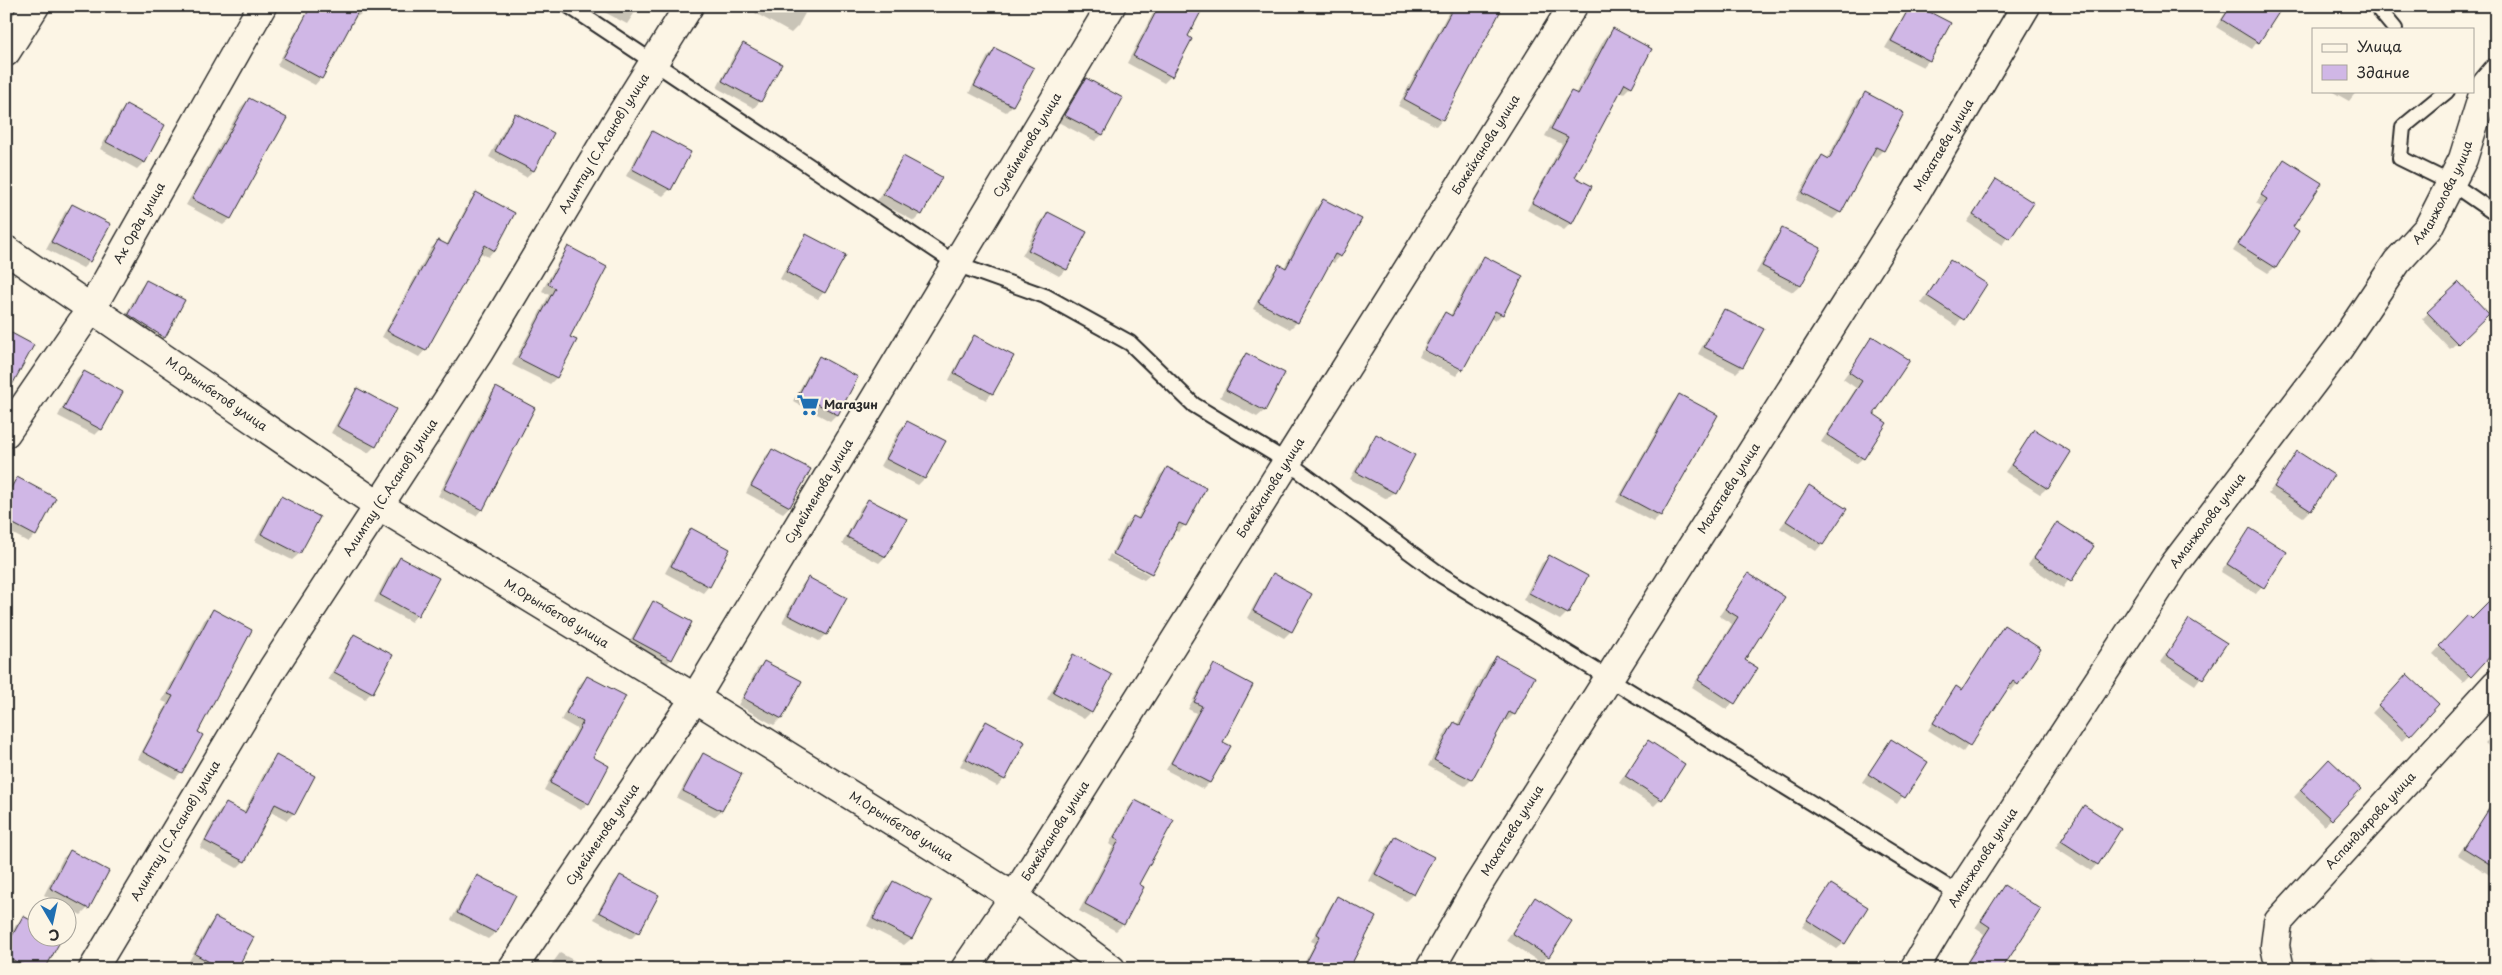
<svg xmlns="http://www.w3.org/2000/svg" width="2502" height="975" font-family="'Playpen Sans',sans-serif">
  <rect width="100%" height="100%" fill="#fcf5e5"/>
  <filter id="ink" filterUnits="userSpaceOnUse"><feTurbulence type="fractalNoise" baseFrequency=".02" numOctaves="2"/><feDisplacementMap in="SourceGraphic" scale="10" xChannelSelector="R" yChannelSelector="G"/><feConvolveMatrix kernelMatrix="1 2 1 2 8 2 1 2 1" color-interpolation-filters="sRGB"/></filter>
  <g filter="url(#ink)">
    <!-- shadow -->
    <path fill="#0003" d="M314 6H365L361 14 352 20 321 78 315 85 277 65 297 29Z
      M593 6H639L627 24Z
      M758 6H809L798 26 791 33 755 13Z
      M1152 6H1203L1186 37 1171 76 1164 83 1127 63 1155 10 1151 8Z
      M1452 6H1502L1442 119 1436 126 1398 106Z
      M1910 6 1929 60 1923 67 1885 48Z
      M2230 6H2278L2281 8 2252 49 2216 27Z
      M1613 30 1631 86 1624 93 1620 91 1573 178 1571 223 1564 230 1527 210 1562 144 1545 136 1565 99 1572 92 1575 94 1606 36Z
      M743 45 760 101 754 108 717 88 736 51Z
      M995 50 1012 106 1006 112 969 93 988 56Z
      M1086 79 1121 98 1102 135 1095 141 1058 122 1080 86Z
      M2331 91H2357L2349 101Z
      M1865 94 1883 150 1876 157 1871 154 1840 212 1833 219 1796 200 1815 163 1822 156 1827 159 1858 100Z
      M249 99 286 119 230 219 223 225 186 205 242 106Z
      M127 105 144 162 137 169 100 149 120 112Z
      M515 114 553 134 533 171 526 177 489 157 509 121Z
      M653 132 670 189 663 196 626 176 646 139Z
      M903 158 940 178 921 214 914 221 877 201 897 165Z
      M2285 161 2291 228 2275 267 2268 273 2233 251 2261 206 2256 203Z
      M1997 181 2032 203 2002 245 1967 222Z
      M477 194 494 250 488 257 479 252 425 350 419 357 382 337 431 248 438 242 446 246 470 200Z
      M1323 200 1340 256 1334 263 1330 261 1297 322 1290 329 1253 309 1272 273 1279 266 1284 268 1316 207Z
      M72 205 109 225 89 262 83 268 46 249 65 212Z
      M1048 214 1085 233 1066 270 1059 276 1022 256 1041 220Z
      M1782 230 1819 249 1800 286 1793 292 1756 273 1776 236Z
      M807 235 824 292 818 299 780 279 800 242Z
      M568 248V337L575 341 556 378 550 384 512 365 549 295 542 291 562 255Z
      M1484 258 1502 314 1495 321 1490 318 1462 370 1423 348 1438 320 1445 313 1450 316 1477 264Z
      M1950 262 1985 284 1956 326 1921 303Z
      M146 281 184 301 164 338 157 344 122 321 140 288Z
      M2458 284 2488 314 2450 349 2422 319Z
      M1725 310 1742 367 1736 373 1698 354 1718 317Z
      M975 337 992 393 986 400 949 380 968 343Z
      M1873 338V415L1863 458 1856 464 1821 442 1856 388 1843 379Z
      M1422 350 1461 370 1456 376 1419 357Z
      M1247 354 1284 374 1264 411 1257 417 1220 397 1240 361Z
      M820 358 837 414 830 421 793 401 813 365Z
      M84 372 101 429 95 435 58 416 77 379Z
      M496 388 482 509 476 516 438 496 490 395Z
      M357 390 375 446 368 453 331 433 351 397Z
      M1679 396 1660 515 1653 522 1616 502 1672 403Z
      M907 422 924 479 918 485 880 466 900 429Z
      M2034 430 2047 488 2040 494 2005 472Z
      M1376 436 1394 492 1387 499 1350 479 1370 442Z
      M772 450 789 507 783 513 746 493 765 457Z
      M2297 452 2310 510 2303 517 2268 494Z
      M1167 469 1185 525 1178 532 1174 530 1150 574 1112 552 1126 524 1133 517 1137 519 1160 475Z
      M17 479 35 535 28 542 6 530V493Z
      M1810 487 1822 544 1816 551 1780 528Z
      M281 498 318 517 299 554 292 560 255 541 275 504Z
      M868 500 885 557 879 563 842 544 861 507Z
      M2057 524 2092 547 2063 588 2028 565Z
      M692 530 709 586 703 593 665 573 685 536Z
      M2250 530 2286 552 2256 594 2221 572Z
      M1110 554 1150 575 1144 580 1107 561Z
      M1549 557 1567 613 1560 620 1523 600 1542 563Z
      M400 558 417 615 411 622 374 602 393 565Z
      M1748 574 1743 660 1756 668 1727 710 1692 687 1732 624 1719 616Z
      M1274 575 1291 631 1284 638 1247 618 1267 582Z
      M808 578 845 598 826 635 819 641 782 622 802 585Z
      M654 603 671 659 665 666 627 646 647 609Z
      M213 611 196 733 181 772 175 779 138 759 167 703 162 701 206 617Z
      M2468 617 2496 648 2463 682 2433 654Z
      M2190 621 2225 644 2195 685 2160 662Z
      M2004 626 2017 684 2011 691 2007 688 1963 752 1928 730 1950 695 1957 688 1961 691 1998 633Z
      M354 636 372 692 365 699 328 679 348 643Z
      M1073 656 1091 712 1084 719 1047 699 1067 663Z
      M1496 658 1514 714 1507 721 1504 719 1471 780 1465 786 1428 766 1447 730 1454 724 1457 725 1489 664Z
      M764 662 781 718 774 725 738 705 757 669Z
      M1214 666 1221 742 1209 783 1203 789 1166 770 1196 713 1188 709 1208 672Z
      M2407 676 2437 704 2402 741 2372 713Z
      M587 677 592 758 588 803 581 810 544 790 577 729 561 720 580 684Z
      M986 722 1004 779 997 786 960 766 980 729Z
      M2496 732V753L2485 743Z
      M1891 740 1926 762 1897 804 1862 782Z
      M1648 742 1661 799 1654 806 1619 783Z
      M703 755 740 774 721 811 714 817 677 798 697 761Z
      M276 757 294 813 287 820 270 811 244 861 237 868 200 848 219 811 226 804 243 813 269 764Z
      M2329 760 2359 789 2324 826 2294 797Z
      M1135 801 1138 885 1123 924 1116 931 1079 911 1113 847 1109 844 1128 808Z
      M2084 807 2097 864 2091 871 2055 848Z
      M2487 813 2496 819V875L2493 877 2458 855Z
      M1395 838 1413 894 1406 901 1369 881 1388 845Z
      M70 852 88 908 81 915 44 895 63 858Z
      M620 876 657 896 638 932 631 939 594 919 613 883Z
      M478 877 495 933 488 939 451 920 471 883Z
      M893 882 930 902 911 939 904 945 867 926 886 889Z
      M1831 885 1844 943 1837 949 1802 927Z
      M2004 886 2001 969H1962L1984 934 1975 928Z
      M1338 898 1347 969H1301L1315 943 1311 941 1331 905Z
      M1535 899 1548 956 1541 963 1506 940Z
      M23 918 38 938H60L44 969H6V944L16 925Z
      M215 918 235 969H203L189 961 209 925Z
      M560 953 590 969H548Z
      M2373 959 2388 969H2364Z
      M1780 960 1794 969H1773Z"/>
    <!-- building -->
    <path fill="#d0b7e6" stroke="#2b2b2b" d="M311 6H361L322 79 283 58Z
      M1159 6H1204L1188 36 1192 39 1172 77 1133 56Z
      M1454 6H1489L1500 12 1443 120 1404 99Z
      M1910 6H1918L1951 23 1930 61 1891 41Z
      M2231 6H2283L2259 43 2222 20Z
      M1613 28 1652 49 1632 87 1625 83 1575 177 1592 186 1572 224 1532 203 1568 137 1551 129 1571 91 1578 94Z
      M743 43 782 64 761 102 722 81Z
      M995 48 1034 68 1013 106 974 86Z
      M1086 78 1123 98 1103 135 1064 115Z
      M1865 92 1904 113 1884 151 1876 147 1841 213 1802 193 1822 155 1829 159Z
      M249 98 287 118 231 219 192 199Z
      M126 104 165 125 145 163 106 142Z
      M515 113 554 133 534 171 495 151Z
      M652 131 691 152 671 190 632 169Z
      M903 156 942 177 922 215 883 194Z
      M2284 159 2322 183 2293 227 2299 231 2276 268 2238 244 2267 199 2261 195Z
      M1996 179 2034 203 2010 239 1973 215Z
      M476 192 515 213 495 251 485 245 426 351 387 331 438 240 448 245Z
      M1323 199 1362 219 1341 257 1335 254 1298 323 1258 302 1279 264 1286 268Z
      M72 204 111 224 90 262 51 242Z
      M1048 212 1087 232 1067 270 1028 250Z
      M1782 228 1821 248 1801 286 1762 266Z
      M806 234 846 255 825 293 786 272Z
      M568 246 607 267 570 337 577 340 557 378 518 358 555 288 548 284Z
      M1484 256 1523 276 1503 315 1495 311 1463 370 1424 350 1445 312 1452 316Z
      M1950 260 1987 284 1964 320 1927 296Z
      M146 280 185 300 165 338 128 314Z
      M2459 282 2489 314 2458 344 2427 312Z
      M1724 309 1764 329 1743 367 1704 347Z
      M6 330 34 345 6 396Z
      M974 335 1014 356 993 394 954 373Z
      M1872 336 1910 360 1874 414 1887 423 1864 459 1827 435 1862 381 1849 372Z
      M1246 353 1285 373 1265 411 1226 390Z
      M819 356 858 377 838 415 799 394Z
      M84 371 123 392 102 430 63 409Z
      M496 387 535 408 483 510 444 489Z
      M357 388 396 409 376 447 337 426Z
      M1679 394 1718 415 1661 516 1622 495Z
      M907 421 946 441 925 479 886 459Z
      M2034 429 2071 452 2048 489 2011 465Z
      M1376 434 1415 455 1395 493 1356 472Z
      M772 449 811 469 790 507 751 486Z
      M2297 451 2334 475 2311 511 2274 487Z
      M1167 467 1206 488 1186 526 1179 523 1152 574 1113 554 1133 516 1139 519Z
      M17 477 56 498 36 536 6 520V497Z
      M1809 485 1847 509 1823 545 1786 521Z
      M281 496 320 517 300 554 261 534Z
      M868 499 907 519 886 557 847 537Z
      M2057 522 2094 546 2071 582 2034 558Z
      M691 528 730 549 710 587 671 566Z
      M2250 528 2287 552 2264 588 2227 564Z
      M1549 555 1588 576 1568 614 1529 593Z
      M400 557 439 578 418 616 380 595Z
      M1273 573 1312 594 1292 632 1253 611Z
      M1748 573 1785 597 1745 660 1758 668 1735 704 1698 680 1738 617 1725 609Z
      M808 577 847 598 827 635 788 615Z
      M2496 595V650L2471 677 2439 646 2468 615 2472 619Z
      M653 601 692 622 672 660 633 639Z
      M213 609 252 630 198 732 203 735 182 773 143 752 173 696 168 694Z
      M2189 619 2227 643 2203 679 2166 655Z
      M2004 625 2041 649 2018 685 2013 681 1970 746 1933 723 1956 686 1962 690Z
      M354 634 393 655 373 693 334 672Z
      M1073 654 1112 675 1092 713 1053 692Z
      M1496 656 1535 677 1515 715 1509 712 1472 780 1434 760 1454 722 1460 725Z
      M764 661 802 681 782 719 743 698Z
      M1214 664 1253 685 1223 742 1231 746 1210 783 1171 763 1202 706 1194 702Z
      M2407 674 2439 704 2410 736 2378 706Z
      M587 676 626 696 593 757 609 766 589 804 550 783 583 722 566 713Z
      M986 721 1025 742 1005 780 966 759Z
      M1891 739 1928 762 1905 798 1868 774Z
      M1648 740 1685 764 1662 800 1625 776Z
      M703 753 742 774 722 811 683 791Z
      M276 755 315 776 295 814 275 804 245 862 205 841 226 803 245 813Z
      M2329 759 2361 789 2332 820 2300 790Z
      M2496 798V868L2464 848Z
      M1135 800 1174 820 1139 884 1144 887 1124 925 1085 904 1119 840 1114 837Z
      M2084 805 2121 829 2098 865 2061 841Z
      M1395 836 1434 857 1414 895 1375 874Z
      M70 850 109 871 89 909 50 888Z
      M477 875 516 895 496 933 457 913Z
      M620 875 659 895 639 933 599 912Z
      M893 881 932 901 912 939 873 919Z
      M1831 884 1868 907 1845 944 1807 920Z
      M2004 885 2041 909 2002 969H1963L1990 927 1981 921Z
      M1337 896 1376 917 1349 969H1303L1320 936 1317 934Z
      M1535 897 1572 921 1549 957 1512 933Z
      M23 916 38 924V938H62L45 969H30L6 956V947Z
      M215 917 254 937 237 969H222L195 954Z"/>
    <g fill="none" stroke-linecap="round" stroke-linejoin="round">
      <defs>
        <path id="lane" d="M569 6 958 265 1045 296 1130 343 1194 405 1286 461 1441 575 1959 894
          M2376 6 2395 29
          M2447 91 2403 127 2400 158 2451 183 2496 214"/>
        <g id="street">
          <path d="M6 52 35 6"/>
          <path id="s1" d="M6 250 378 505 695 698 1014 897 1111 969"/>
          <path id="s2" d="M6 433 91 309 262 6"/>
          <path id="s3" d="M93 969 273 668 479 352 614 126 689 6"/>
          <path id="s4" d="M512 969 695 698 1111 6"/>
          <path id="s5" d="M965 969 1014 897 1573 6"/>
          <path id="s6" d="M1430 969 1478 885 1915 194 2026 6"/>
          <path id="s7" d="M1914 969 1959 894 2174 565 2339 348 2397 262 2428 228 2463 159 2486 85 2496 73"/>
          <path id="s8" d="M2280 969 2275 946 2278 922 2496 684"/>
        </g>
      </defs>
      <!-- lane casing -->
      <use href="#lane" stroke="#2b2b2b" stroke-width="18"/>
      <!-- street casing -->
      <use href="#street" stroke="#2b2b2b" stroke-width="31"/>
      <!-- lane -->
      <use href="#lane" stroke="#fcf5e5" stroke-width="14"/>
      <!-- street -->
      <use href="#street" stroke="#fcf5e5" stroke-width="28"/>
    </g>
  </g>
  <!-- icons -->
  <defs>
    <symbol id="supermarket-bare" viewBox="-9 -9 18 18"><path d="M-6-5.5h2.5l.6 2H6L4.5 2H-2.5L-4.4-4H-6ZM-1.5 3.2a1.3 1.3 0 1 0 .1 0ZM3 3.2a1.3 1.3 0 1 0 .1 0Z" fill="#1f6fb2" stroke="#fcf5e5" stroke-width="2.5" paint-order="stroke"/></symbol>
  </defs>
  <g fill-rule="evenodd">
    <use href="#supermarket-bare" x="792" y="389" width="32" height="32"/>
  </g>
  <g text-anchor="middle" stroke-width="4.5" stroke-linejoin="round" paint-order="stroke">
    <!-- street labels -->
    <g font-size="12" fill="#2b2b2b" stroke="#fcf5e5">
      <text dy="4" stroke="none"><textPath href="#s3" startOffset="971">Алимтау (С.Асанов) улица</textPath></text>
      <text dy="4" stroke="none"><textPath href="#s5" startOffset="975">Бокейханова улица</textPath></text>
      <text dy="4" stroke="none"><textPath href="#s6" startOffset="971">Махатаева улица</textPath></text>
      <text dy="4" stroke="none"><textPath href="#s4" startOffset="972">Сулейменова улица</textPath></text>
      <text dy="4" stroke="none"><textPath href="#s7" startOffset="941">Аманжолова улица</textPath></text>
      <text dy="4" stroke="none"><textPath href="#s2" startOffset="249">Ак Орда улица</textPath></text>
      <text dy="4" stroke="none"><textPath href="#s1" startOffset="255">М.Орынбетов улица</textPath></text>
      <text dy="4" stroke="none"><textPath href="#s3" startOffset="566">Алимтау (С.Асанов) улица</textPath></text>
      <text dy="4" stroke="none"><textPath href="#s6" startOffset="566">Махатаева улица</textPath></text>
      <text dy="4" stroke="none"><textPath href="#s5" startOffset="570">Бокейханова улица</textPath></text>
      <text dy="4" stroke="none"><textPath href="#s4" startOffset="568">Сулейменова улица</textPath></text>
      <text dy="4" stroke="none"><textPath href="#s7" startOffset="536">Аманжолова улица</textPath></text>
      <text dy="4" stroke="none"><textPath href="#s1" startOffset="660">М.Орынбетов улица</textPath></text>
      <text dy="4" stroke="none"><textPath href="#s8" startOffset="185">Аспандиярова улица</textPath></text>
      <text dy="4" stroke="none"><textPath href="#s1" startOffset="1065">М.Орынбетов улица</textPath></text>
      <text dy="4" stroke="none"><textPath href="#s3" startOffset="161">Алимтау (С.Асанов) улица</textPath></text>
      <text dy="4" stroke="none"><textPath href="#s6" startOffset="161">Махатаева улица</textPath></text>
      <text dy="4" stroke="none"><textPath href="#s5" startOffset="165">Бокейханова улица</textPath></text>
      <text dy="4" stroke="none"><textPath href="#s4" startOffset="162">Сулейменова улица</textPath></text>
      <text dy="4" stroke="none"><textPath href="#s7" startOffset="131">Аманжолова улица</textPath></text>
    </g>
    <!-- poi labels -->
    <g font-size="12" font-weight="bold" fill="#2b2b2b" stroke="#fcf5e5" text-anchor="start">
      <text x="824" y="409">Магазин</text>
    </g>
  </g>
  <!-- margin -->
  <rect width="2502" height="975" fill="none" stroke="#fcf5e5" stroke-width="25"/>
  <rect x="12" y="12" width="2477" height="950" fill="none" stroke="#2b2b2b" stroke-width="2" filter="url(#ink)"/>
  <!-- legend -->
  <rect x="2312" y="28" width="162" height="65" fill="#fcf5e5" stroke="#a8a49b"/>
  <rect x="2322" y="44" width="25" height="8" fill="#fcf5e5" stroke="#a8a49b"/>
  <text x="2357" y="52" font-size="15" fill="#2b2b2b">Улица</text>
  <rect x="2322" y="65" width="25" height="15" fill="#d0b7e6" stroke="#a8a49b"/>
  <text x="2357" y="78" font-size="15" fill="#2b2b2b">Здание</text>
  <!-- north arrow -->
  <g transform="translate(52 922) rotate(171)"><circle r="24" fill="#fcf5e5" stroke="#a8a49b"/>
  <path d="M0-4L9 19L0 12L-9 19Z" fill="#1f6fb2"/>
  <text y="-8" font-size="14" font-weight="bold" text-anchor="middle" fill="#2b2b2b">С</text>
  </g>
</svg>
